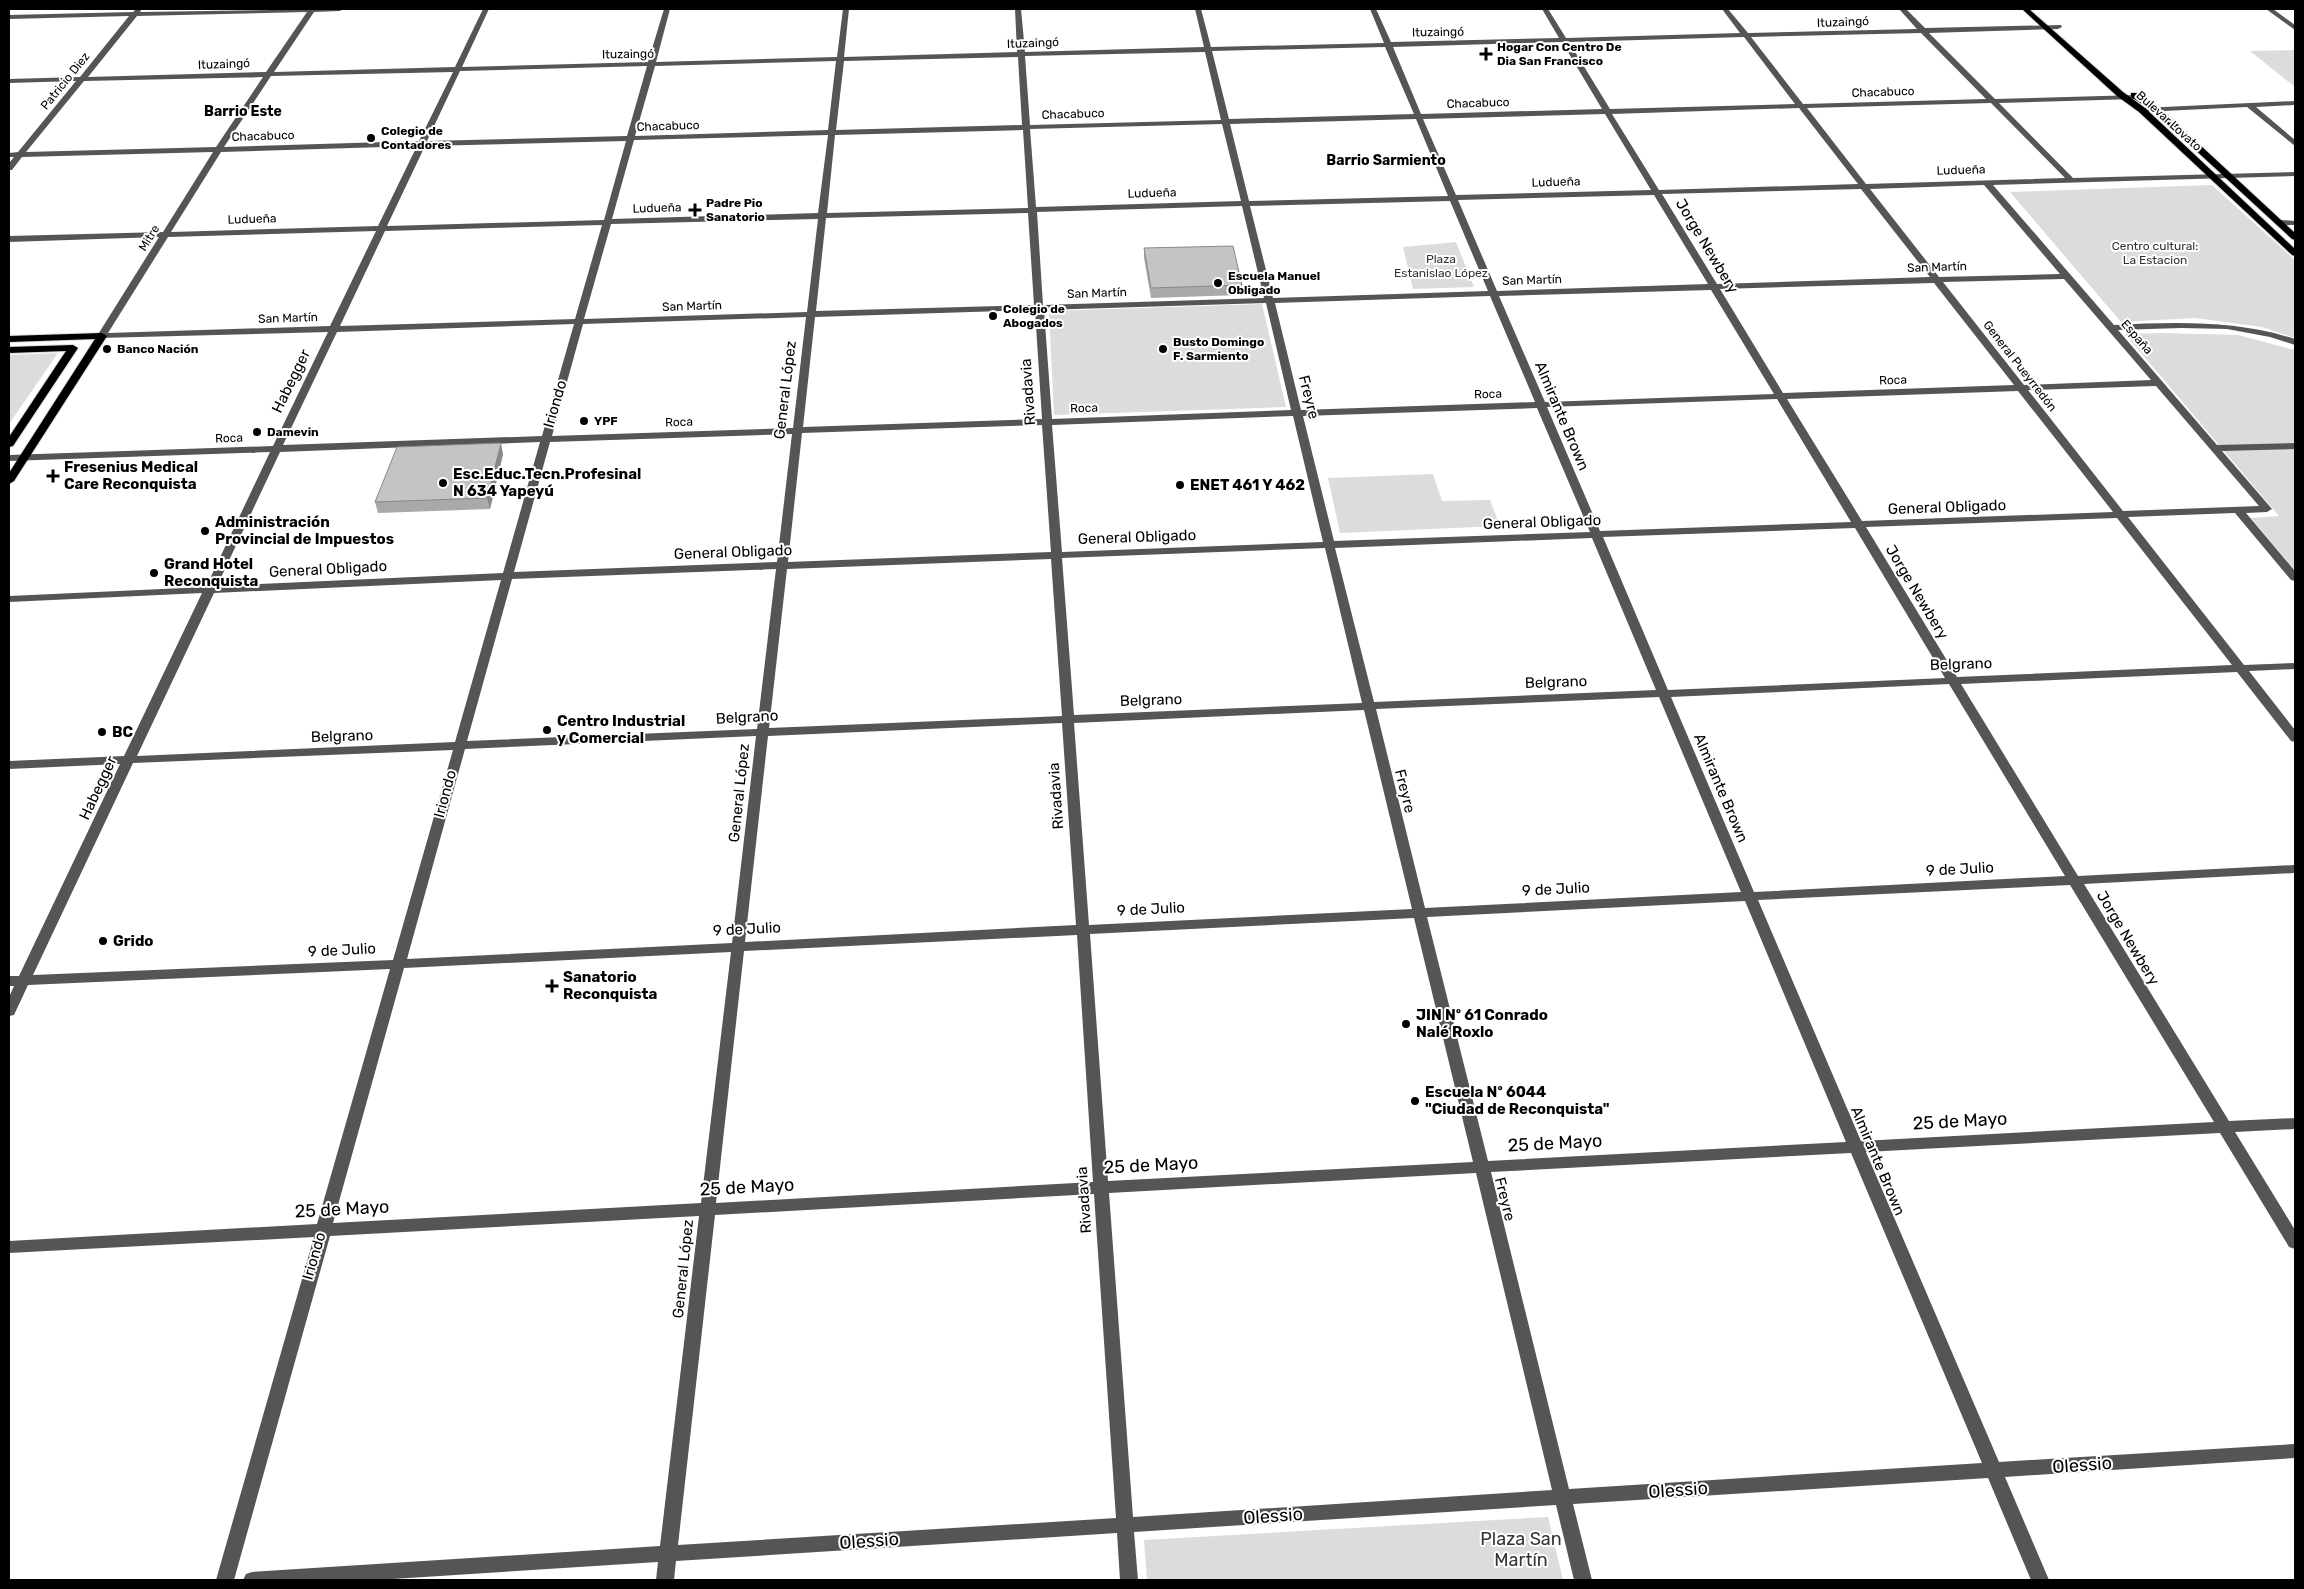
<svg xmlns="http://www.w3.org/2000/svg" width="2304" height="1589" font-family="Rubik,sans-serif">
  <rect width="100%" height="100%" fill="#fff"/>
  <!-- green -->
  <path fill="#dcdcdc" d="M2295 50V87L2250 51Z
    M2212 185 2295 260V338L2262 327 2195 318 2121 322 2010 192Z
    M1456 242 1474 287 1413 289 1403 247Z
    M1262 304 1286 407 1054 415 1049 311Z
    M2163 333 2238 335 2295 350V570L2251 518 2279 516 2125 334Z
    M58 353 9 424V355Z
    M1433 474 1442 501 1490 500 1500 526 1340 533 1328 478Z
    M1548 1517 1563 1580H1147L1144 1540Z"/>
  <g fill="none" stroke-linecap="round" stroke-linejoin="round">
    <defs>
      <path id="major" d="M2022 9H2029L2123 92 2145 108 2295 249V256L2292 255 2139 112 2117 96Z
        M2131 93H2137L2159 107 2295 233V240L2292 239 2153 111 2131 97Z
        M102 333 107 336 14 481 9 484V473L95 339 9 342V336Z
        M73 345 78 348 13 446 9 447V437L66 351 9 353V347Z"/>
    </defs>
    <!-- major casing -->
    <use href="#major" stroke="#dbdbdb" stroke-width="2"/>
    <!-- minor -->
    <path fill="#555" fill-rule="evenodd" d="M136 9H142L140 12 343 9 340 11 314 12 274 72 455 67 483 9H489L462 67 648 62 664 9H670L656 62 837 57 843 9H849L844 57 1017 52 1015 9H1021L1025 52 1204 47 1195 9H1201L1211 47 1384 43 1370 9H1376L1391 42 1559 38 1542 9H1548L1566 38 1740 33 1722 9H1728L1748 33 1917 29 1899 9H1906L1925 28 2061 25 2062 27 2058 29 1929 33 1995 99 2138 95 2139 97 2135 99 1999 103 2073 178 2295 172V176L1993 185 2114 325C2176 322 2235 320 2295 339V345L2270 337 2227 329 2181 328 2118 330 2217 445 2295 443V449L2222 451 2272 509 2267 512 2246 513 2295 571V581L2291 580 2235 513 2128 517 2244 665 2295 663V669L2249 671 2295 730V742L2291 741 2237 672 1961 684 2078 876 2295 865V873L2084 884 2229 1121 2295 1118V1129L2235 1132 2295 1230V1249L2289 1247 2220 1133 1866 1152 1999 1462 2295 1444V1458L2005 1477 2049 1580H2031L1988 1478 1573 1504 1592 1580H1574L1556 1505 1134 1532 1138 1580H1120L1117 1533 676 1561 674 1580H656L658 1562 377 1580H243L246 1574 252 1572 660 1546 699 1216 330 1236 234 1580H216L314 1237 9 1253V1241L317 1224 390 969 28 985 14 1015 9 1016V997L14 986H9V976H19L120 764 9 769V761L124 756 202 593 9 602V596L206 587 270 452 9 461V455L273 446 328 332 99 338 97 336 159 237 9 242V236L163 232 213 152 22 157 12 170H9V163L14 157H9V153L18 152 76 81 9 83V79L80 77 129 16 9 19V15L133 12ZM307 12 266 72 88 77 137 16ZM1921 33 1986 99 1803 104 1751 37ZM1744 37 1795 104 1610 109 1569 42ZM1562 42 1602 109 1421 114 1393 47ZM1385 47 1414 114 1229 119 1212 51ZM1205 52 1221 120 1030 125 1025 56ZM1018 57 1022 125 836 130 844 61ZM836 61 828 130 635 136 655 66ZM647 66 627 136 427 141 460 71ZM453 72 419 141 224 147 271 76ZM263 77 216 147 26 152 84 81ZM1991 103 2065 178 1866 184 1807 108ZM1799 108 1858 184 1659 190 1612 114ZM1605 114 1651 190 1456 195 1423 119ZM1416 119 1448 196 1249 201 1230 124ZM1222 124 1241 201 1036 207 1030 129ZM1023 130 1028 208 827 213 835 135ZM828 135 818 213 612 219 634 140ZM626 141 604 220 387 226 425 146ZM417 146 378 226 171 232 221 152ZM1984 185 2060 274 1939 277 1870 189ZM1861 189 1930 277 1717 284 1662 194ZM1654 195 1708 284 1497 291 1458 200ZM1450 201 1488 291 1273 298 1250 206ZM1242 206 1264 298 1043 305 1037 212ZM1028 213 1034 305 816 311 826 218ZM818 219 807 312 584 319 611 224ZM602 225 575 319 340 326 385 231ZM376 231 330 326 108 333 168 237ZM2064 279 2151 380 2024 385 1943 282ZM1934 283 2014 385 1783 393 1720 289ZM1711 290 1774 394 1545 402 1499 296ZM1490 296 1535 402 1301 410 1275 303ZM1266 303 1291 410 1052 419 1044 310ZM1035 310 1042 419 803 427 815 317ZM806 317 793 428 552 436 583 324ZM574 324 542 436 283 445 337 332ZM2156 386 2259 506 2123 511 2028 390ZM2018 391 2113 512 1862 521 1787 399ZM1777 399 1851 522 1600 531 1547 407ZM1537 408 1590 532 1334 541 1303 416ZM1293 416 1323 542 1062 552 1052 425ZM1042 425 1051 552 788 562 802 433ZM792 434 777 562 514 572 550 442ZM540 442 503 573 217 586 280 452ZM2117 518 2232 665 1957 677 1866 527ZM1855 528 1945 678 1668 690 1603 537ZM1592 538 1656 690 1374 702 1335 548ZM1325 548 1362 703 1074 715 1062 558ZM1051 559 1062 716 769 728 787 569ZM776 569 757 729 467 741 512 579ZM501 580 455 742 137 756 214 593ZM1949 684 2065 876 1754 892 1671 697ZM1659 697 1741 892 1425 908 1376 709ZM1364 710 1412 909 1089 925 1074 723ZM1062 723 1076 925 745 942 768 736ZM756 736 732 943 407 959 465 749ZM453 750 393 960 33 975 133 763ZM2070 885 2214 1122 1861 1141 1758 900ZM1745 901 1846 1142 1488 1161 1427 917ZM1414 918 1473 1162 1108 1181 1090 934ZM1077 935 1093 1182 716 1203 744 951ZM731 952 701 1203 333 1223 404 968ZM1851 1153 1982 1463 1569 1489 1491 1172ZM1476 1173 1552 1490 1133 1517 1109 1193ZM1094 1194 1116 1518 678 1545 715 1215Z
      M2266 9H2273L2295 25V30Z
      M2295 101V105L2256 107 2295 140V146L2247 107 2142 112 2138 110 2142 108Z
      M2281 220 2295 221V225H2278L2277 223Z"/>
    <!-- major -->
    <use href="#major" fill="#000" fill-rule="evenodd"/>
  </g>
  <!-- wall -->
  <path fill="#a9a9a9" d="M1144 248 1242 285 1241 295 1151 298 1144 258Z
    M503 454 490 509 378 513 375 502Z"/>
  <!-- shaded-wall -->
  <path fill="#898989" d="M501 443 503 454 490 509 487 498Z"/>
  <!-- building -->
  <path fill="#c4c4c4" stroke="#898989" d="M1233 246 1242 285 1151 288 1144 248Z
    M501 443 487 498 375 502 397 447Z"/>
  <!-- markers -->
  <g fill="#000" stroke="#fff" stroke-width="2">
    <path d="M1483.5 46.5h5v5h5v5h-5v5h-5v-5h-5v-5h5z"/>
    <circle cx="371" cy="138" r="5"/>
    <path d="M692.5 202.5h5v5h5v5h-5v5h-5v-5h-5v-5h5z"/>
    <circle cx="1218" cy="283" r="5"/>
    <circle cx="993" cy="316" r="5"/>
    <circle cx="107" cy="349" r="5"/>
    <circle cx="1163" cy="349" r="5"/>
    <circle cx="584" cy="421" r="5"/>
    <circle cx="257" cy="432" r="5"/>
    <path d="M50.5 468.5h5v5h5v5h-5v5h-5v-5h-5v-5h5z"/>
    <circle cx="443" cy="483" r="5"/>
    <circle cx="1180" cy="485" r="5"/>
    <circle cx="205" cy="531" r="5"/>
    <circle cx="154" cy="573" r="5"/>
    <circle cx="547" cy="730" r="5"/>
    <circle cx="102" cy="732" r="5"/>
    <circle cx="103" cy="941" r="5"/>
    <path d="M549.5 978.5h5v5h5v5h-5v5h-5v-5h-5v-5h5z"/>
    <circle cx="1406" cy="1024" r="5"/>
    <circle cx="1415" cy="1101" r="5"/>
  </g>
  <g text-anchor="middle" stroke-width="4" stroke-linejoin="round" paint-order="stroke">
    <!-- far-street labels -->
    <g font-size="12" fill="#000" stroke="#fff">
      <text transform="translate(1843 22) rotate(-2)" y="4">Ituzaingó</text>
      <text transform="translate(1438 32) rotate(-1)" y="4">Ituzaingó</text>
      <text transform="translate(1033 43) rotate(-2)" y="4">Ituzaingó</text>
      <text transform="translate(628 54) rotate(-1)" y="4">Ituzaingó</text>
      <text transform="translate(224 64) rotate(-2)" y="4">Ituzaingó</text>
      <text transform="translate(65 81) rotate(-51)" y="4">Patricio Diez</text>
      <text transform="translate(1883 92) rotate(-2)" y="4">Chacabuco</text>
      <text transform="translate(1478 103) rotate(-2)" y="4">Chacabuco</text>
      <text transform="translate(1073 114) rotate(-2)" y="4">Chacabuco</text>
      <text transform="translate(2169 121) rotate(42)" y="4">Bulevar Lovato</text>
      <text transform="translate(668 126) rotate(-2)" y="4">Chacabuco</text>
      <text transform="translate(263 136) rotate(-2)" y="4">Chacabuco</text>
      <text transform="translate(1961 170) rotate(-2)" y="4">Ludueña</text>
      <text transform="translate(1556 182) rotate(-2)" y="4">Ludueña</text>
      <text transform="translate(1152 193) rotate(-2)" y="4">Ludueña</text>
      <text transform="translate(657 208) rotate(-2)" y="4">Ludueña</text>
      <text transform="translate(252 219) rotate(-2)" y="4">Ludueña</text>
      <text transform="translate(149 238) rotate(-58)" y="4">Mitre</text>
      <text transform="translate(1937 267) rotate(-2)" y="4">San Martín</text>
      <text transform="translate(1532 280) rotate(-2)" y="4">San Martín</text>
      <text transform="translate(1097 293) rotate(-2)" y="4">San Martín</text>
      <text transform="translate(692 306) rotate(-2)" y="4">San Martín</text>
      <text transform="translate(288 318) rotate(-2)" y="4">San Martín</text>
      <text transform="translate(2137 337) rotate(49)" y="4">España</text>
      <text transform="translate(2020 366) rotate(52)" y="4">General Pueyrredón</text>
      <text transform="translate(1893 380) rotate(-2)" y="4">Roca</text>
      <text transform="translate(1488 394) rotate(-2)" y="4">Roca</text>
      <text transform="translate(1084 408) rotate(-2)" y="4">Roca</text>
      <text transform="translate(679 422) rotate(-2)" y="4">Roca</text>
      <text transform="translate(229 438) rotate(-2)" y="4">Roca</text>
    </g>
    <!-- far-poi labels -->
    <g font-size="12" font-weight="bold" fill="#000" stroke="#fff" text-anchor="start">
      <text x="1497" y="51">Hogar Con Centro De<tspan x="1497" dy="14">Dia San Francisco</tspan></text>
      <text x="381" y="135">Colegio de<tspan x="381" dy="14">Contadores</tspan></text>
      <text x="706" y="207">Padre Pio<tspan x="706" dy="14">Sanatorio</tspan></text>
      <text x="1228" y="280">Escuela Manuel<tspan x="1228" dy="14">Obligado</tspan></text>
      <text x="1003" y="313">Colegio de<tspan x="1003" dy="14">Abogados</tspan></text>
      <text x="1173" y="346">Busto Domingo<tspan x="1173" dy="14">F. Sarmiento</tspan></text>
      <text x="117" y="353">Banco Nación</text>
      <text x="594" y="425">YPF</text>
      <text x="267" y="436">Damevin</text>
    </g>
    <!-- far-park labels -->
    <g font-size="12" fill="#333" stroke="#fff">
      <text x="2155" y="250">Centro cultural:<tspan x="2155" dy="14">La Estacion</tspan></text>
      <text x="1441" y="263">Plaza<tspan x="1441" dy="14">Estanislao López</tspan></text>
    </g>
    <!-- far-neighbourhood labels -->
    <g font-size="14" font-weight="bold" fill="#000" stroke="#fff">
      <text x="243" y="116">Barrio Este</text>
      <text x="1386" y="165">Barrio Sarmiento</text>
    </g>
    <!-- street labels -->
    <g font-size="15" fill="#000" stroke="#fff">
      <text transform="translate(1707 246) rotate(59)" y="5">Jorge Newbery</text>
      <text transform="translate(291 381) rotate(-64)" y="5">Habegger</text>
      <text transform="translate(785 390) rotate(-83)" y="5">General López</text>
      <text transform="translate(1028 392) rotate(-94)" y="5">Rivadavia</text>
      <text transform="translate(1309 397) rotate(76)" y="5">Freyre</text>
      <text transform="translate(555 404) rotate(-74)" y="5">Iriondo</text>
      <text transform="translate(1562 416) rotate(67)" y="5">Almirante Brown</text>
      <text transform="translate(1947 507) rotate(-2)" y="5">General Obligado</text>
      <text transform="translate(1542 522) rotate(-2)" y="5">General Obligado</text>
      <text transform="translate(1137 537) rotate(-2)" y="5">General Obligado</text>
      <text transform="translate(733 552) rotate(-2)" y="5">General Obligado</text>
      <text transform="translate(328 569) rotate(-3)" y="5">General Obligado</text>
      <text transform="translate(1917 592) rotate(59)" y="5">Jorge Newbery</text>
      <text transform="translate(1961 664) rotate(-2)" y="5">Belgrano</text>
      <text transform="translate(1556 682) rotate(-2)" y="5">Belgrano</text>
      <text transform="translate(1151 700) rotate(-2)" y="5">Belgrano</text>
      <text transform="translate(747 717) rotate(-3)" y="5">Belgrano</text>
      <text transform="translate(342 736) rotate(-2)" y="5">Belgrano</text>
      <text transform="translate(98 788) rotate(-65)" y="5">Habegger</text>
      <text transform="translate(1721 788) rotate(67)" y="5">Almirante Brown</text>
      <text transform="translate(1405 791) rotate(76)" y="5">Freyre</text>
      <text transform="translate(739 793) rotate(-84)" y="5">General López</text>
      <text transform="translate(445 794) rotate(-75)" y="5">Iriondo</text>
      <text transform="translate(1056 796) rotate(-94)" y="5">Rivadavia</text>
      <text transform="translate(1960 869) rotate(-3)" y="5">9 de Julio</text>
      <text transform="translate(1556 889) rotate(-3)" y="5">9 de Julio</text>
      <text transform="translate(1151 909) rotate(-3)" y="5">9 de Julio</text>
      <text transform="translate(747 929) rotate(-3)" y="5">9 de Julio</text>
      <text transform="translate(2128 938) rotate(59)" y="5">Jorge Newbery</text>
      <text transform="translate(342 950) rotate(-3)" y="5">9 de Julio</text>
      <text transform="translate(1878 1161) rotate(67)" y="5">Almirante Brown</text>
      <text transform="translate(1505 1199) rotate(76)" y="5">Freyre</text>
      <text transform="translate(1084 1200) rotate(-94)" y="5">Rivadavia</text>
      <text transform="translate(314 1256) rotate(-74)" y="5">Iriondo</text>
      <text transform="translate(683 1269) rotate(-84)" y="5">General López</text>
    </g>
    <!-- poi labels -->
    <g font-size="15" font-weight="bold" fill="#000" stroke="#fff" text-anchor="start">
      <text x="64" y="472">Fresenius Medical<tspan x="64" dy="17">Care Reconquista</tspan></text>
      <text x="453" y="479">Esc.Educ.Tecn.Profesinal<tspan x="453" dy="17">N 634 Yapeyú</tspan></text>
      <text x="1190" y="490">ENET 461 Y 462</text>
      <text x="215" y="527">Administración<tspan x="215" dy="17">Provincial de Impuestos</tspan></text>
      <text x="164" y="569">Grand Hotel<tspan x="164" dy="17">Reconquista</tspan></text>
      <text x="557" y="726">Centro Industrial<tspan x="557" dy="17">y Comercial</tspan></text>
      <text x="112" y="737">BC</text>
      <text x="113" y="946">Grido</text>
      <text x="563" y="982">Sanatorio<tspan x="563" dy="17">Reconquista</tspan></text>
      <text x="1416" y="1020">JIN Nº 61 Conrado<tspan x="1416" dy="17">Nalé Roxlo</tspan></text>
      <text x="1425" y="1097">Escuela Nº 6044<tspan x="1425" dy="17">"Ciudad de Reconquista"</tspan></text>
    </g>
    <!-- near-street labels -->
    <g font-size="18" fill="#000" stroke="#fff">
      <text transform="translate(1960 1121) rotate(-3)" y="6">25 de Mayo</text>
      <text transform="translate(1555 1143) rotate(-3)" y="6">25 de Mayo</text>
      <text transform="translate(1151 1165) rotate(-3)" y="6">25 de Mayo</text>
      <text transform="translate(747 1187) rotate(-3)" y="6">25 de Mayo</text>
      <text transform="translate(342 1209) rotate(-3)" y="6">25 de Mayo</text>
      <text transform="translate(2082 1465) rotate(-4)" y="6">Olessio</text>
      <text transform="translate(1678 1490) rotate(-4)" y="6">Olessio</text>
      <text transform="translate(1273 1516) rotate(-4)" y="6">Olessio</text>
      <text transform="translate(869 1541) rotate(-4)" y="6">Olessio</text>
    </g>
    <!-- near-park labels -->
    <g font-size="18" fill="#333" stroke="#fff">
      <text x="1521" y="1545">Plaza San<tspan x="1521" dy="21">Martín</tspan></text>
    </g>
  </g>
  <!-- border -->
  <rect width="2304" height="1589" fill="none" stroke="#000000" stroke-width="20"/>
</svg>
